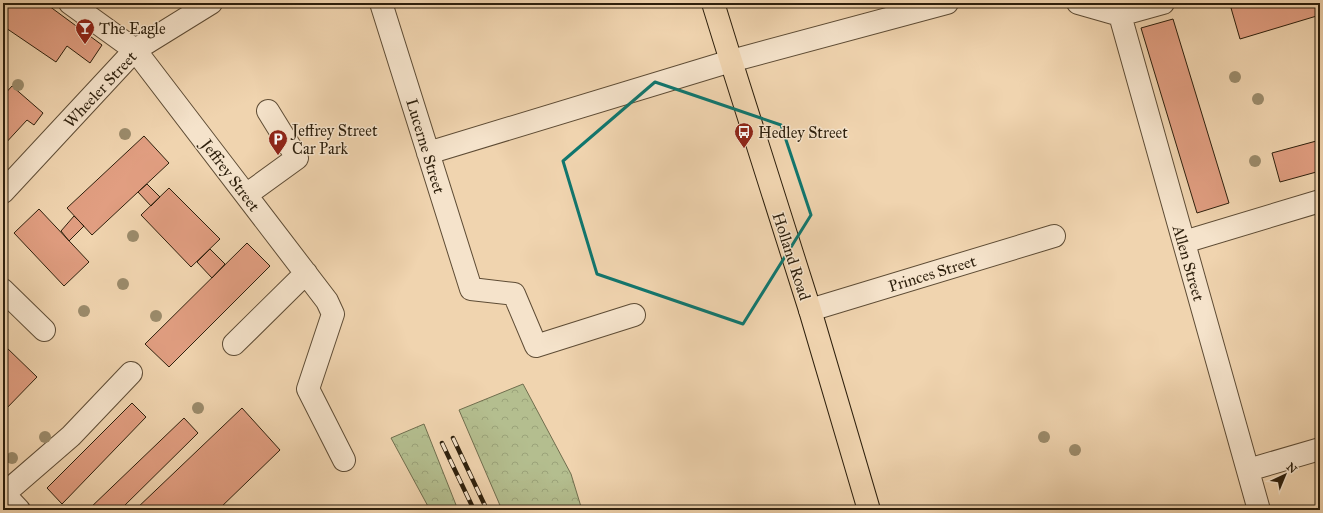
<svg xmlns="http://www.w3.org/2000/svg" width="1323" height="513" font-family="'IM FELL Great Primer',serif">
  <defs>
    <pattern id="forest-crowns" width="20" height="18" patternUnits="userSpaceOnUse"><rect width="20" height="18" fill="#b4be8f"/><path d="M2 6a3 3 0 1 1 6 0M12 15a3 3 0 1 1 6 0" fill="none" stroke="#9ba37a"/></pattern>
  </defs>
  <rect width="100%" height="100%" fill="#f0d4af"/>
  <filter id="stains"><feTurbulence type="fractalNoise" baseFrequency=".005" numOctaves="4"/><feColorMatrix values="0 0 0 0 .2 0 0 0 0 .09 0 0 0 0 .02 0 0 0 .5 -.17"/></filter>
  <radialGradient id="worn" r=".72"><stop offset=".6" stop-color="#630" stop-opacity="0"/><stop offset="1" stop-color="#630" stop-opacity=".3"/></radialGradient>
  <!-- forest -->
  <path fill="url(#forest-crowns)" stroke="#706e4e" d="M523 384 571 474 582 510H502L459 410Z
    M424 424 458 510H430L391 438Z"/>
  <!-- building -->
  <path fill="#e19e81" stroke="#2d1f0c" d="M3 3H45L102 45 90 63 67 46 56 62 3 26Z
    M1247 3H1320V15L1240 39 1231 8Z
    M1173 19 1229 203 1197 213 1141 28Z
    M12 86 43 113 34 125 27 120 3 146V96Z
    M144 136 169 163 92 235 67 208Z
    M1320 140V171L1280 182 1272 153Z
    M147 184 160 197 151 206 138 192Z
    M169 188 220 239 191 267 141 215Z
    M39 209 89 262 64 286 14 233Z
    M74 216 84 226 69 241 61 231Z
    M247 243 270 266 169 367 145 344Z
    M210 249 225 264 212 278 197 262Z
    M6 347 37 377 3 412V350Z
    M132 403 146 417 62 504 47 488Z
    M242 408 280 450 218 510H135Z
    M184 418 198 433 120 510H88Z"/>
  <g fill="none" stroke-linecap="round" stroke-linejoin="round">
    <defs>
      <path id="minor" d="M70 3 135 50 327 301 333 314 308 389 344 460
        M381 3 471 289 514 294 536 346 634 315
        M1078 3 1120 15
        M1120 15 1259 510
        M1120 15 1163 3
        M428 153 731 61 947 3
        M3 192 135 50 211 3
        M246 195 297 158 268 111
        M1184 242 1320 201
        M3 290 44 330
        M810 310 1054 236
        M234 344 306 273
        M1248 470 1320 449
        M3 493 19 510
        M4 494 71 436 131 373"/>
      <path id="major" d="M713 3 731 61 810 310 869 510"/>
    </defs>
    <!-- minor casing -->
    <use href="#minor" stroke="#5e4c35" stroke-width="24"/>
    <!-- major casing -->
    <use href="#major" stroke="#2d1f0c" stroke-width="24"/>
    <!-- minor -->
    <use href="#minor" stroke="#f5e3cb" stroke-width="22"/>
    <!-- major -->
    <use href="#major" stroke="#f0d4af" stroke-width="22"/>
    <defs>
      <path id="rail" d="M453 438 487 510
        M442 443 474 510"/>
    </defs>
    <!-- rail casing -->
    <use href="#rail" stroke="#2d1f0c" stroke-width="4.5"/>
    <!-- rail -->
    <use href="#rail" stroke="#f5e3cb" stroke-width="3" stroke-dasharray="9" stroke-linecap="butt"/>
  </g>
  <!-- trees -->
  <g fill="#9b8b6b">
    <circle cx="1235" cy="77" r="6"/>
    <circle cx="18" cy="85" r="6"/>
    <circle cx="1258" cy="99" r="6"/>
    <circle cx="125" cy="134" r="6"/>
    <circle cx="1255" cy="161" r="6"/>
    <circle cx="133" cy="236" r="6"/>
    <circle cx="123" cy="284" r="6"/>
    <circle cx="84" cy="311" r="6"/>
    <circle cx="156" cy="316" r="6"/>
    <circle cx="198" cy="408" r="6"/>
    <circle cx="45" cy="437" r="6"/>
    <circle cx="1044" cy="437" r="6"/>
    <circle cx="1075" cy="450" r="6"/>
    <circle cx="12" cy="458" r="6"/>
  </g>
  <!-- marked area -->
  <path fill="none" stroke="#0f766e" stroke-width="3" stroke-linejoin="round" d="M655 82 781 125 811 215 743 324 597 274 563 161Z"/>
  <!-- icons -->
  <defs>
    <symbol id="bar-pin" viewBox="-11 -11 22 30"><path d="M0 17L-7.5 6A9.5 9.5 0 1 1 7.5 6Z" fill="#8f2418" stroke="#f5e3cb"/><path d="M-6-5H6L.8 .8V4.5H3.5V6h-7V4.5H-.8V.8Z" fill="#fff"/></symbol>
    <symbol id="bus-pin" viewBox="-11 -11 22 30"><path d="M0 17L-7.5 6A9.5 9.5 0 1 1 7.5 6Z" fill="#8f2418" stroke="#f5e3cb"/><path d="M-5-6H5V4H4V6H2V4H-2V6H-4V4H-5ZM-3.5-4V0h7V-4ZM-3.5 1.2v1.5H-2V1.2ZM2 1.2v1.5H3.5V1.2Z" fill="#fff"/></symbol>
    <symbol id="parking-pin" viewBox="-11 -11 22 30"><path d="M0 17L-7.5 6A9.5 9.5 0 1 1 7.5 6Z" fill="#8f2418" stroke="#f5e3cb"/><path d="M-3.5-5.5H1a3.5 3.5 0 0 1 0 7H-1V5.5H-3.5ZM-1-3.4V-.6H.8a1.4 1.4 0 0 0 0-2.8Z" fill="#fff"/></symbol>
  </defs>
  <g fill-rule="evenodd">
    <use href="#bar-pin" x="74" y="17" width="22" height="30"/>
    <use href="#bus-pin" x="733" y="121" width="22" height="30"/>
    <use href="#parking-pin" x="267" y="128" width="22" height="30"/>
  </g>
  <g text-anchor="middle" stroke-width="3" stroke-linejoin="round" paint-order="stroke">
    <!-- poi labels -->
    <g font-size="16" fill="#2d1f0c" stroke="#f5e3cb" text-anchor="start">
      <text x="99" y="34">The Eagle</text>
      <text x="292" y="136">Jeffrey Street<tspan x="292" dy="18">Car Park</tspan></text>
      <text x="758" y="138">Hedley Street</text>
    </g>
    <!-- street labels -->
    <g font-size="16" fill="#2d1f0c" stroke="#f5e3cb">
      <text transform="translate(100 89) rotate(-47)" y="6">Wheeler Street</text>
      <text transform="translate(426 146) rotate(73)" y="6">Lucerne Street</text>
      <text transform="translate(231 175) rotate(53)" y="6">Jeffrey Street</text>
      <text transform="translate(792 256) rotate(72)" y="6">Holland Road</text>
      <text transform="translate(1189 263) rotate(74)" y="6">Allen Street</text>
      <text transform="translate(932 273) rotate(-17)" y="6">Princes Street</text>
    </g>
  </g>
  <!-- margin -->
  <rect width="1323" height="513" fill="none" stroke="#f0d4af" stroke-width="16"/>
  <rect x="4" y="4" width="1315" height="505" fill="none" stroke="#2d1f0c" stroke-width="2"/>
  <rect x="8" y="8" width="1307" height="497" fill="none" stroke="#2d1f0c"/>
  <!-- north arrow -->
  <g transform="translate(1285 475) rotate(44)" stroke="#f5e3cb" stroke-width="3" paint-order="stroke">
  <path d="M0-3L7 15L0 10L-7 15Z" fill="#2d1f0c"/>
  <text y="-6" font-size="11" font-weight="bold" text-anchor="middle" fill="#2d1f0c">N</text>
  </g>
  <rect width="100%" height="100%" filter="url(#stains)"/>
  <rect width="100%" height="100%" fill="url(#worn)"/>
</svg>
